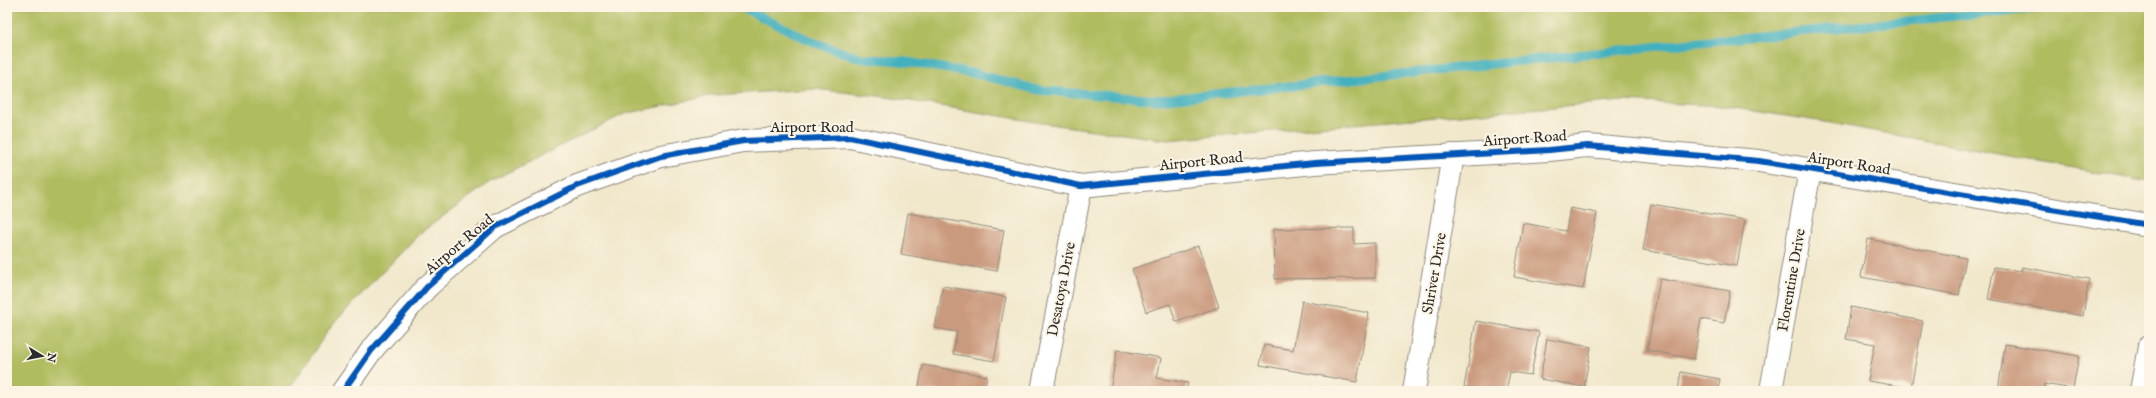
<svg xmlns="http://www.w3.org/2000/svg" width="2156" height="398" font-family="'IM FELL English',serif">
  <rect width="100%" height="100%" fill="#fcf5e5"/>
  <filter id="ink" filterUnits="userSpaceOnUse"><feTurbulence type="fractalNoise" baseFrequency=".025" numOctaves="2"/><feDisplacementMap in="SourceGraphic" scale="8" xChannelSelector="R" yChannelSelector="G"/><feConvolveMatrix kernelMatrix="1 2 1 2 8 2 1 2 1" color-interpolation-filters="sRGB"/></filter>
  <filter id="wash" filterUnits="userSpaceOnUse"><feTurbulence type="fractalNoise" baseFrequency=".012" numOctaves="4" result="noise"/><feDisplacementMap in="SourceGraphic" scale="16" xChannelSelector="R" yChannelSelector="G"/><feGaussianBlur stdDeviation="0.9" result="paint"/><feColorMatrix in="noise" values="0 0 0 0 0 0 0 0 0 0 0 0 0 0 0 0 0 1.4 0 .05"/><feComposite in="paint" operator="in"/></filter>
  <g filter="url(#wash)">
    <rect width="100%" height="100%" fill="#f1e8cc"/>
    <!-- green -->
    <path fill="#b0bc5e" stroke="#6e7444" d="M7 7H2149V182L1831 123 1722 106 1623 101 1167 140 1042 123 887 97 815 89 714 95 624 114 491 181 419 234 331 326 288 391H7Z"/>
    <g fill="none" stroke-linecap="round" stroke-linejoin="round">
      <!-- stream -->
      <path stroke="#42b0be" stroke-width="9" d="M741 7 813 42 859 58 901 61 977 74 1038 90 1159 100 1642 48 2044 7"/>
    </g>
    <g id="blocks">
      <!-- building -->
      <path fill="#ca9a7e" d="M1651 204 1745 220 1737 266 1643 250Z
        M1570 208 1597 213 1583 289 1514 277 1523 223 1566 231Z
        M908 213 1004 230 997 271 901 254Z
        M1354 228V244L1375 243V278L1275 279 1274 229Z
        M1868 239 1966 258 1959 295 1861 277Z
        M1198 246 1219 307 1176 322 1170 304 1146 312 1132 269Z
        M1994 267 2021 271 2022 267 2089 279 2083 316 1988 299Z
        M1660 279 1730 291 1724 323 1701 319 1694 359 1647 350Z
        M943 286 1006 297 994 361 953 354 957 332 935 328Z
        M1302 301 1369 313 1357 382 1260 365 1264 345 1293 350Z
        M1851 307 1923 321 1911 388 1868 381 1875 344 1846 339Z
        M1476 321 1539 332 1531 375 1510 372 1506 391H1488L1464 387Z
        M1547 339 1591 347 1584 387 1540 379Z
        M2005 344 2079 356 2073 389 2044 384 2043 391H1998Z
        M1117 350 1161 358 1157 378 1188 383 1186 391H1110Z
        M923 365 987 376 984 391H918Z
        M1681 372 1720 379 1718 391H1678Z
        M1310 387 1327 390V391H1309Z"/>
    </g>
  </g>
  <g filter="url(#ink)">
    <use href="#blocks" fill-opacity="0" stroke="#8e8a7c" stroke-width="1"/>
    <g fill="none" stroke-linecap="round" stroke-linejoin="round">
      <defs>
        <path id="street" d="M1042 391 1081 186
          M1414 391 1453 155
          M1771 391 1810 170
          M2141 391 2149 347"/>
        <path id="secondary" d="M343 391 371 351 427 287 495 227 577 186 661 156 743 141 850 137 1081 186 1315 163 1549 150 1588 146 1759 161 2149 225"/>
      </defs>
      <!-- street casing -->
      <use href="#street" stroke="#8e8a7c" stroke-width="24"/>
      <!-- secondary casing -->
      <use href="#secondary" stroke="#8e8a7c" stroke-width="24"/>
      <!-- street -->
      <use href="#street" stroke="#fff" stroke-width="22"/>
      <!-- secondary -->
      <use href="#secondary" stroke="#fff" stroke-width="22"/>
      <defs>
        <path id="cycleway" d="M343 391 371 351 427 287 495 227 577 186 661 156 743 141 850 137 1081 186 1315 163 1549 150 1588 146 1759 161 2149 225"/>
      </defs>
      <!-- cycleway casing -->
      <use href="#cycleway" stroke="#fcf5e5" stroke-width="8"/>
      <!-- cycleway -->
      <use href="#cycleway" stroke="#0057b8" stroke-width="6"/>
    </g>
  </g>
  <g text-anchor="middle" stroke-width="4" stroke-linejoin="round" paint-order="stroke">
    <!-- street labels -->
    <g font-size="15" fill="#2b2b2b" stroke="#fcf5e5">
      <text x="812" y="132">Airport Road</text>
      <text transform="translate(1525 138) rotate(-4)" y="5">Airport Road</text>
      <text transform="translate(1201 161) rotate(-6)" y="5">Airport Road</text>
      <text transform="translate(1849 163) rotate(9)" y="5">Airport Road</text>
      <text transform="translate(459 244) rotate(-40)" y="5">Airport Road</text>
      <text transform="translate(1434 273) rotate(-80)" y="5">Shriver Drive</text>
      <text transform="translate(1791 280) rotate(-80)" y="5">Florentine Drive</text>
      <text transform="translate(1061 289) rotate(-79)" y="5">Desatoya Drive</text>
    </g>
  </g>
  <!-- margin -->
  <rect width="2156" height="398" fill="none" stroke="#fcf5e5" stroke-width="24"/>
  <!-- north arrow -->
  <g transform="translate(42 356) rotate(100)" stroke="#fcf5e5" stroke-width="3" paint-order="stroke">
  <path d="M0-3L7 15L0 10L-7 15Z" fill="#2b2b2b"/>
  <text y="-6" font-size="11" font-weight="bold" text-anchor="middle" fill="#2b2b2b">N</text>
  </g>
</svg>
